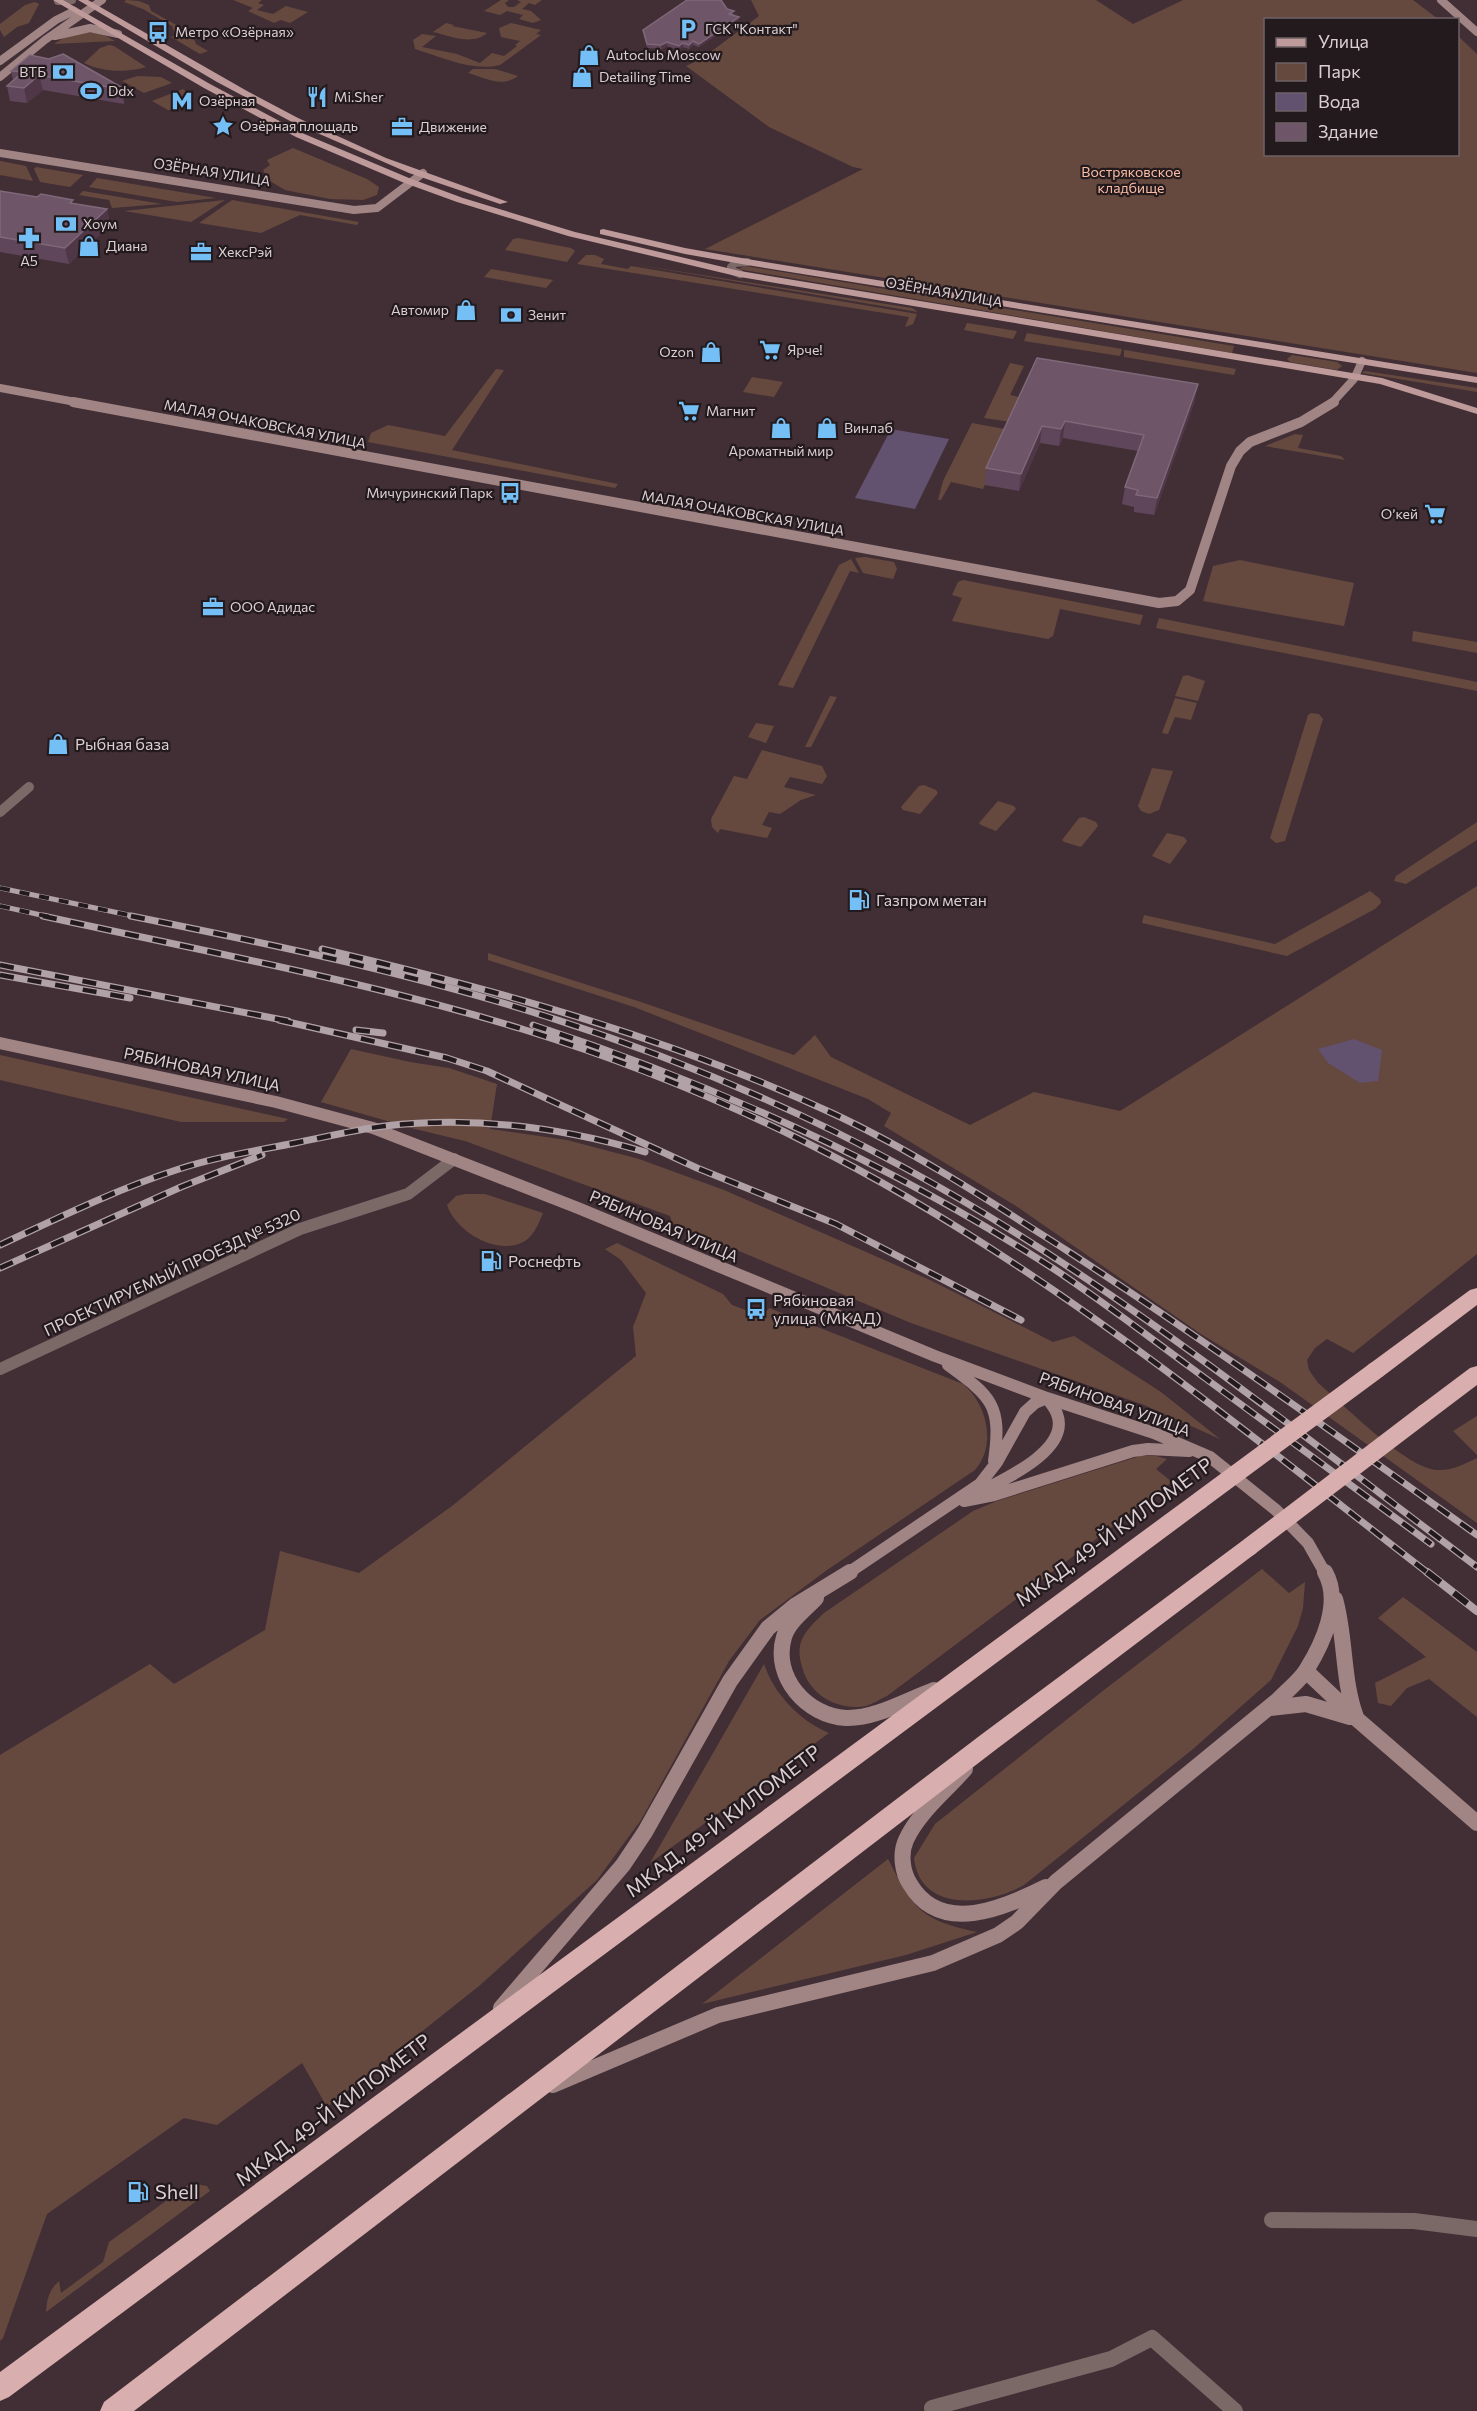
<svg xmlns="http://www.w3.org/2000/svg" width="1477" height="2411" font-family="Commissioner,sans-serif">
  <rect width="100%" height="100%" fill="#422f36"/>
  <!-- green -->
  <path fill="#66493e" d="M126 0 139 1 149 5 151 11 191 33 196 44 208 51 200 54 171 37 175 35 172 26 143 9 124 2Z
    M233 0H262L258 3 264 5 257 10 273 14 286 6 308 12 290 23 281 20 274 23 248 11 253 8Z
    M501 0H509L505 3 508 7H514L521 2 517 0H542L535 5 529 3 522 9 531 11 541 20 533 23 519 19 523 15 507 11 500 15 484 11Z
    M751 0H1096L1133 24 1183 0H1413L1438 19 1266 20V154H1458V36L1477 54V373L705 249 863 169 853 167 769 127 686 66 701 59 759 16Z
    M35 2 39 4 29 23 17 27 4 37 0 30V24L25 5Z
    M446 23 454 25 452 26 487 33C472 46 451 36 433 32Z
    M511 23 541 30 536 34 541 35 500 65C473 72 441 57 415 49L413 40 422 34 436 36 422 47 457 54 480 63 492 53 504 56 517 46 515 45 520 41 501 37 499 28Z
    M82 31 99 32 115 41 54 44 68 35Z
    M109 45 114 46 146 67C126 73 102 72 84 63L100 48Z
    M473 69H495L518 76C501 88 486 78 468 73Z
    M137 76 161 77 172 83 144 93 122 81Z
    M183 89 188 93 176 110H168L152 101Z
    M293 148 367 179 379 187 377 195 363 200 330 199 285 190 268 180 263 170 270 165 267 160Z
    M0 161 26 166 33 181 0 175Z
    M36 167 83 175 70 187 40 182 34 169Z
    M97 178 216 198 177 202 89 187Z
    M83 191 162 204 112 208 109 200 79 195Z
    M225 200 191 222 124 211Z
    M232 200 359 222 357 225 300 215 261 233 199 223Z
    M518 238 571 248 575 251 567 262 505 250 513 239Z
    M586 255H595L604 259 601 264 628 269 631 266 917 314 913 324 905 327 909 317 577 264Z
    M632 264 912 308 918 312Z
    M745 266 1234 346 1232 353 738 269Z
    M491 269 553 280 546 288 484 277Z
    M967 323 1017 331 1013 339 964 330Z
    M1027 333 1122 349 1120 356 1024 341Z
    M1124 350H1125L1236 369 1234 375 1124 357Z
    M1292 355 1337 362 1342 366 1337 370 1290 362 1287 359Z
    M1010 363 1024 366 1010 395 1023 398 1011 422 984 418Z
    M496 369 504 370 452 450 618 484 615 488 368 442 371 433 388 425 445 436Z
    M1365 371 1477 388V392L1362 373Z
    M752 377 783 382 774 397 743 392Z
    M972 423 1010 430 983 489 951 482 941 500H938L943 481Z
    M1295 434 1303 435 1298 448 1341 456 1345 460 1265 446Z
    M865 557 894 562 897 569 893 579 863 573 855 558Z
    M851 559 859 573 850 571 793 688 778 685 839 565Z
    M1240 560 1354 583 1344 626 1203 601 1213 566Z
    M963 580 1143 615 1140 625 1060 609 1053 636 1048 639 952 621 962 598 952 595 958 582Z
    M1159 618 1477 682V691L1156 628Z
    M1413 631 1477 642V653L1412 641Z
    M1187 675 1205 681 1198 701 1175 696 1183 676Z
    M830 696 837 697 811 747H805Z
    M1175 698 1197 703 1191 720 1175 717 1168 734 1162 733Z
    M1311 713 1319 714 1323 719 1285 841 1276 843 1270 838 1271 835 1308 715Z
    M756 723 774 726 766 743 748 737Z
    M762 750 822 766 827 776 822 784 790 777 784 787 816 795 801 800 780 814 769 812 762 825 772 828 767 838 720 829 718 833 712 827 711 819 734 776 747 779Z
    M1152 768 1173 771 1159 810 1149 814 1141 811 1138 806Z
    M924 785 936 790 938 793 920 814 903 810 901 807 919 786Z
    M998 801 1014 806 1016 809 996 831 981 825 979 823Z
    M1084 817 1096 822 1098 826 1081 847 1064 842 1062 840 1079 818Z
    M1477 822V840L1406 884 1394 881 1396 876Z
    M1167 833 1184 837 1187 841 1170 864 1152 856Z
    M1477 886V1254L1353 1353 1327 1339 1315 1348 1307 1360 1309 1370 1318 1383C1343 1404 1407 1469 1437 1470 1452 1471 1464 1464 1477 1458V1523L1280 1382 1201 1334 1016 1206 884 1126 891 1113 868 1099 634 1007 488 960V953L641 1002 794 1055 815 1035 831 1057 970 1125 1034 1092 1120 1111Z
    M1370 891 1380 899 1381 903 1375 909 1287 956 1142 923 1144 915 1275 944Z
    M351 1049 410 1062 449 1068 497 1084 490 1129 567 1140 639 1159 724 1190 930 1280 1053 1342 1074 1336 1161 1392 1220 1439 1144 1405 911 1323 672 1223 670 1216 465 1141 415 1129 321 1102Z
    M0 1055 288 1119 284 1122H181L0 1080Z
    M465 1194H485L543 1213C539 1223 534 1235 525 1241 498 1257 456 1232 447 1205L456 1196Z
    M617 1243 723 1294 732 1305 762 1316 769 1308 963 1384C987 1404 997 1445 975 1470L827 1570 760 1620 729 1661 641 1820 597 1880 479 1986 327 2107 302 2063 217 2125 184 2118 47 2214 3 2338 0 2341V1755L150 1664 174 1684 265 1630 280 1551 359 1573 452 1506 636 1356 633 1327 646 1293 621 1260 605 1249Z
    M1477 1416V1455L1453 1431Z
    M1140 1456H1156L1167 1459 1156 1469 1172 1482 887 1696C880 1699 873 1704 866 1706 839 1711 811 1696 803 1670 800 1661 798 1651 801 1642 805 1630 815 1622 824 1613L973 1511 997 1501Z
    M1262 1569 1289 1593 1305 1582 1303 1608 1298 1626 1271 1680 1193 1749 1024 1885C989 1905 920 1914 914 1858L935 1824 1104 1690Z
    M1403 1597 1477 1652V1717L1429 1679 1407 1688 1391 1706 1378 1703 1375 1683 1426 1657 1378 1618Z
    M764 1664C774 1694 800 1721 829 1733L650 1863Z
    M888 1859C914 1909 920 1920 977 1932L906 1955 702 2004Z
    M191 2183 207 2186 210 2191 46 2312C47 2299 49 2290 59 2281L61 2293 103 2262 109 2242Z"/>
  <!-- water -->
  <path fill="#62516f" d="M891 429 949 439 915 509 855 498Z
    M1354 1039 1382 1050 1378 1081 1360 1083 1328 1063 1318 1049Z"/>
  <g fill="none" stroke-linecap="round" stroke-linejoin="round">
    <!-- street-far3 -->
    <path stroke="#7b6968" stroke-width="8" d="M58 1 72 0
      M740 274 733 271 731 267 735 263 747 262"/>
    <!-- street-far2 -->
    <path stroke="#7b6968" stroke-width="10" d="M0 812 29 787"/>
    <!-- street-far1 -->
    <path stroke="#7b6968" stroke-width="12" d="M0 1369 300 1229 408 1194 454 1159"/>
    <!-- street -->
    <path stroke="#7b6968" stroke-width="16" d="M1272 2220 1414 2221 1477 2229
      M932 2408 1111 2359 1152 2338 1235 2411"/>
    <!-- secondary-far3 -->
    <path stroke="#a18585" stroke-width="8" d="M1441 0 1477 32
      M55 36 90 28 118 34
      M0 61 56 20 74 11
      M0 77 45 40 102 0
      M0 153 354 210 377 208 423 173
      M0 388 81 403
      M1332 403 1354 379 1362 361"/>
    <!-- secondary-far2 -->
    <path stroke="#a18585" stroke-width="10" d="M73 402 1159 603 1177 601 1190 590 1231 466 1240 451 1250 442 1301 422 1334 402"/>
    <!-- secondary-far1 -->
    <path stroke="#a18585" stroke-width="12" d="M0 1043 276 1102 373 1128 578 1208 935 1356 1047 1398 1154 1433 1210 1457 1276 1510 1308 1543 1325 1573
      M948 1365C992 1397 1002 1405 994 1461
      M978 1493C1003 1480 1071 1450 1057 1414 1055 1408 1050 1403 1047 1398
      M964 1501 994 1495 1133 1451 1148 1449 1189 1451
      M848 1573 980 1484 997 1462 1025 1412 1035 1403 1047 1398"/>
    <!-- secondary -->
    <path stroke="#a18585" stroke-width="16" d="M816 1598C805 1610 789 1621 784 1637 772 1677 807 1716 846 1718 875 1719 907 1700 934 1690
      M1335 1599C1346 1638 1342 1679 1356 1717
      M1306 1671 1358 1720 1477 1823
      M1270 1708 1306 1704 1350 1717
      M965 1769C946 1791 918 1813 906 1840 900 1853 902 1872 910 1884 941 1937 1006 1907 1046 1887
      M501 2008 623 1865 645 1832 730 1681 768 1628 796 1605 850 1572
      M553 2085 718 2015 933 1963 998 1935 1017 1922 1056 1882 1278 1700C1287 1690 1300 1681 1307 1669 1323 1643 1342 1602 1325 1572"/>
    <!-- primary -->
    <path fill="#bf9a9a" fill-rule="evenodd" d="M53 0H63L210 84 302 133 409 178 463 198 575 232 740 271 1382 378 1477 408V414L1380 384 740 277 568 236 457 202 402 182 296 137 204 88Z
      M78 0H88L247 91 298 118 386 158 508 202 500 204 409 173 292 122 217 82Z
      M603 229 685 248 747 259 1477 377V383L747 265 685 254 600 234V230Z"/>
    <!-- highway -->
    <path fill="#d9aeae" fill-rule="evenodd" d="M1477 1288V1305L1382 1377 1375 1379 1368 1377 1365 1371 1368 1365 1470 1290Z
      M1477 1366V1385L1432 1419 1425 1421 1418 1419 1415 1413 1418 1407 1470 1368Z
      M1199 1492 1206 1495 1209 1501 1206 1507 9 2397 0 2401V2372L1192 1495Z
      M1249 1538 1256 1541 1259 1547 1256 1553 998 1748 134 2411H100L104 2402 982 1734 1242 1541Z"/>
    <defs>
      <path id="rail-far2" d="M0 888 138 917
        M0 906 50 917"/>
      <path id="rail-far1" d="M43 916C203 951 365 981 522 1029 619 1059 715 1097 805 1142 1031 1254 1230 1420 1428 1573
        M131 916C270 944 410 973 545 1016 668 1055 789 1105 903 1167 1108 1278 1291 1427 1477 1567
        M322 949C497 990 671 1038 834 1114 915 1152 991 1202 1066 1250 1206 1341 1341 1438 1477 1535
        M0 965 288 1021
        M0 975 130 998
        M279 1020 447 1058 487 1071 697 1168 836 1224 1021 1320
        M533 1025C717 1085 891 1164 1054 1269 1101 1300 1145 1334 1190 1367 1270 1426 1351 1485 1431 1544
        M356 1030 383 1033
        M0 1245C58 1218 115 1190 176 1170 215 1157 255 1151 295 1143 325 1137 354 1130 385 1126 473 1116 560 1127 645 1152
        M0 1268 181 1187 262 1155"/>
      <path id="rail" d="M1427 1572 1477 1611"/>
    </defs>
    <!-- rail-far2 casing -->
    <use href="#rail-far2" stroke="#b1a2a7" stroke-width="5"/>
    <!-- rail-far1 casing -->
    <use href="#rail-far1" stroke="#b1a2a7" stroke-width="7"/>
    <!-- rail casing -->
    <use href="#rail" stroke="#b1a2a7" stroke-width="8"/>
    <!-- rail-far2 -->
    <use href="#rail-far2" stroke="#231a1d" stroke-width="4" stroke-dasharray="10" stroke-linecap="butt"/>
    <!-- rail-far1 -->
    <use href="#rail-far1" stroke="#231a1d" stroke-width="4.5" stroke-dasharray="14" stroke-linecap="butt"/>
    <!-- rail -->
    <use href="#rail" stroke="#231a1d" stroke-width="6" stroke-dasharray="17" stroke-linecap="butt"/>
    <!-- highway-bridge -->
    <path stroke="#d9aeae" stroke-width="18" d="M1199 1501 1375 1371
      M1249 1547 1425 1413"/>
  </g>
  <!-- wall -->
  <path fill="#60465b" d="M727 9 734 14V15L739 20 699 47 693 45 689 49 683 47 679 50 667 46 662 49 647 48 643 30Z
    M11 71 121 87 124 102V104L43 90 27 103 10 101 7 86 13 80Z
    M0 191 107 209 110 225 69 264 0 252Z
    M1037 358 1195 401 1154 515 1134 512V507L1122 504 1125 487 1138 451 1063 438 1059 446 1040 443 1019 491 985 485 986 468Z"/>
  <!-- shaded-wall -->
  <path fill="#4f3747" d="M739 17V20L699 47V44Z
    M693 41V45L689 49V45Z
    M667 42V46L662 49 661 45Z
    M683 43V47L679 50V46Z
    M39 75 43 90 27 103 24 88Z
    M107 209 110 225 69 264 65 248Z
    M1198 384 1195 401 1154 515 1157 498Z
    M1065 421 1063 438 1059 446 1061 429Z
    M1042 426 1040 443 1019 491 1021 474Z"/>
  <!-- building -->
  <path fill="#6e5568" stroke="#7f6879" stroke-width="1.5" d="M687 0H721L727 9 734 11 729 14 739 17 699 44 693 41 689 45 683 43 679 46 667 42 661 45 647 44 643 30Z
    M63 54 121 87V89L39 75 24 88 7 86 23 72 11 71 30 55 49 59Z
    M0 191 37 197 41 194 73 200 70 203 107 209 65 248 0 237Z
    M1037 358 1198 384 1157 498 1136 495 1138 490 1125 487 1144 435 1065 421 1061 429 1042 426 1021 474 986 468Z"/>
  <!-- icons -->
  <defs>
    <symbol id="parking-bare" viewBox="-9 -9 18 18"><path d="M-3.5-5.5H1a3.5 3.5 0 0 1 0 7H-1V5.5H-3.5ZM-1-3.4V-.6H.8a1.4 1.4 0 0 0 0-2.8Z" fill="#74c0f6" stroke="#231a1d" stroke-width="2.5" paint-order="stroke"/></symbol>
    <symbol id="bus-bare" viewBox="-9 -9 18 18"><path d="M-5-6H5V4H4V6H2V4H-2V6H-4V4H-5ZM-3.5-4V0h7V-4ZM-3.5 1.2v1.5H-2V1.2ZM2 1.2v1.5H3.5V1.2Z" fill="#74c0f6" stroke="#231a1d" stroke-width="2.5" paint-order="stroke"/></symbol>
    <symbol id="shop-bare" viewBox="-9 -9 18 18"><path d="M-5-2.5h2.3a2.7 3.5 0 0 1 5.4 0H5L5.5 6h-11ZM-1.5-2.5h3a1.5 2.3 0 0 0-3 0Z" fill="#74c0f6" stroke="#231a1d" stroke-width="2.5" paint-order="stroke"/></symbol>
    <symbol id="bank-bare" viewBox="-9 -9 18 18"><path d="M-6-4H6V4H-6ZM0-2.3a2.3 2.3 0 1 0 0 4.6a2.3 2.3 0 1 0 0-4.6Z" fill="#74c0f6" stroke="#231a1d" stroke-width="2.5" paint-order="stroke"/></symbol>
    <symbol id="stadium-bare" viewBox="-9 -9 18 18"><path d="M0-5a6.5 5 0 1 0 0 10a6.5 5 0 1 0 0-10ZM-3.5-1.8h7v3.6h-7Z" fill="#74c0f6" stroke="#231a1d" stroke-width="2.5" paint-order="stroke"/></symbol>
    <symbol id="restaurant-bare" viewBox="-9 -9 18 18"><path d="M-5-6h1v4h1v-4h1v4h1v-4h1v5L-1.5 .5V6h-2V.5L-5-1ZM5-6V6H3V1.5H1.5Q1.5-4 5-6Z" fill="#74c0f6" stroke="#231a1d" stroke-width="2.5" paint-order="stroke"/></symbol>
    <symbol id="metro-bare" viewBox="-9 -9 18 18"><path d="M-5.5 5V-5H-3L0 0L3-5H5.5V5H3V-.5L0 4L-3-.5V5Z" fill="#74c0f6" stroke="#231a1d" stroke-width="2.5" paint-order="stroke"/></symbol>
    <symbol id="sight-bare" viewBox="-9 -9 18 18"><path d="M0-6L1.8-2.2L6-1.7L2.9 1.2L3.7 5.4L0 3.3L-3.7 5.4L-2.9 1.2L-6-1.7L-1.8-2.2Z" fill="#74c0f6" stroke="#231a1d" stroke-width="2.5" paint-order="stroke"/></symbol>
    <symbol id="office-bare" viewBox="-9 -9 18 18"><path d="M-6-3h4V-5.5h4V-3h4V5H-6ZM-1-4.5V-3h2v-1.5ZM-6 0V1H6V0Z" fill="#74c0f6" stroke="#231a1d" stroke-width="2.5" paint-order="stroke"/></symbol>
    <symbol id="pharmacy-bare" viewBox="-9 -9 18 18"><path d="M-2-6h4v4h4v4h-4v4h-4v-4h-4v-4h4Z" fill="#74c0f6" stroke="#231a1d" stroke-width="2.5" paint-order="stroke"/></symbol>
    <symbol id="supermarket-bare" viewBox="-9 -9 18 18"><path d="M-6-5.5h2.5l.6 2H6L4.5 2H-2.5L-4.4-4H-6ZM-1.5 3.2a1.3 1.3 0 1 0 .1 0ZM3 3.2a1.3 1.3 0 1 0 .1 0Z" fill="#74c0f6" stroke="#231a1d" stroke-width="2.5" paint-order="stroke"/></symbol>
    <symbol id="fuel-bare" viewBox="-9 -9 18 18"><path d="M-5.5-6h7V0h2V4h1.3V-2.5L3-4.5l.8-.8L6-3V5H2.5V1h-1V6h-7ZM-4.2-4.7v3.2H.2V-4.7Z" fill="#74c0f6" stroke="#231a1d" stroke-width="2.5" paint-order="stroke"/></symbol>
  </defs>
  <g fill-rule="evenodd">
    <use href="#parking-bare" x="673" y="14" width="30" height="30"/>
    <use href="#bus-bare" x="143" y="17" width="30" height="30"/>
    <use href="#shop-bare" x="574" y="40" width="30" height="30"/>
    <use href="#bank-bare" x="48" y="57" width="30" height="30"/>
    <use href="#shop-bare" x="567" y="62" width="30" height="30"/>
    <use href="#stadium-bare" x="76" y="76" width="30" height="30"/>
    <use href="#restaurant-bare" x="302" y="82" width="30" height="30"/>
    <use href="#metro-bare" x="167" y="86" width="30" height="30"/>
    <use href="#sight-bare" x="208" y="111" width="30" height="30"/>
    <use href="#office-bare" x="387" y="112" width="30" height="30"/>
    <use href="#bank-bare" x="51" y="209" width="30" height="30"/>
    <use href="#pharmacy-bare" x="14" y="223" width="30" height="30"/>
    <use href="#shop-bare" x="74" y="231" width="30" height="30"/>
    <use href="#office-bare" x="186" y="237" width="30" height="30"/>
    <use href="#shop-bare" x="451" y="295" width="30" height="30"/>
    <use href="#bank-bare" x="496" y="300" width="30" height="30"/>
    <use href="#supermarket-bare" x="755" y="335" width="30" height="30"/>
    <use href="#shop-bare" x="696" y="337" width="30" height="30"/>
    <use href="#supermarket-bare" x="674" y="396" width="30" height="30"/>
    <use href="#shop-bare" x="766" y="413" width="30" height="30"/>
    <use href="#shop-bare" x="812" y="413" width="30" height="30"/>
    <use href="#bus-bare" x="495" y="478" width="30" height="30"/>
    <use href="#supermarket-bare" x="1420" y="499" width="30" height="30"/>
    <use href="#office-bare" x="198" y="592" width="30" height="30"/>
    <use href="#shop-bare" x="43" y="729" width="30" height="30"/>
    <use href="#fuel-bare" x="844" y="885" width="30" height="30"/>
    <use href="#fuel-bare" x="476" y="1246" width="30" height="30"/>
    <use href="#bus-bare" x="741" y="1294" width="30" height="30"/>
    <use href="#fuel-bare" x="123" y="2177" width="30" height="30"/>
  </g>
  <g text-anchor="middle" stroke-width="4.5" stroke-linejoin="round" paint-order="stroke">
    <!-- far-poi labels -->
    <g font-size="14" fill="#dccfd3" stroke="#231a1d" text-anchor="start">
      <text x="705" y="34">ГСК "Контакт"</text>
      <text x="175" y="37">Метро «Озёрная»</text>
      <text x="606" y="60">Autoclub Moscow</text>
      <text x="46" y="77" text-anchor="end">ВТБ</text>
      <text x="599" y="82">Detailing Time</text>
      <text x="108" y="96">Ddx</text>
      <text x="334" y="102">Mi.Sher</text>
      <text x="199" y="106">Озёрная</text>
      <text x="240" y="131">Озёрная площадь</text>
      <text x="419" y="132">Движение</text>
      <text x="83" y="229">Хоум</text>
      <text x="106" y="251">Диана</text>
      <text x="218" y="257">ХексРэй</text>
      <text x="29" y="266" text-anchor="middle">А5</text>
      <text x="449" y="315" text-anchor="end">Автомир</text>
      <text x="528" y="320">Зенит</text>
      <text x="787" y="355">Ярче!</text>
      <text x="694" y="357" text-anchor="end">Ozon</text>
      <text x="706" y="416">Магнит</text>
      <text x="844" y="433">Винлаб</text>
      <text x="781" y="456" text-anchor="middle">Ароматный мир</text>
      <text x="493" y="498" text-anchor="end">Мичуринский Парк</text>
      <text x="1418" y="519" text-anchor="end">О’кей</text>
      <text x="230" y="612">ООО Адидас</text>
    </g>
    <!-- far-street labels -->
    <g font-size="14" fill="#dccfd3" stroke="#231a1d">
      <text transform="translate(212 172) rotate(9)" y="5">ОЗЁРНАЯ УЛИЦА</text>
      <text transform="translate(944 292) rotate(10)" y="5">ОЗЁРНАЯ УЛИЦА</text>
      <text transform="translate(265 424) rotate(11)" y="5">МАЛАЯ ОЧАКОВСКАЯ УЛИЦА</text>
      <text transform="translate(743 513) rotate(10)" y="5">МАЛАЯ ОЧАКОВСКАЯ УЛИЦА</text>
    </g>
    <!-- far-park labels -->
    <g font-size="14" fill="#fbbca4" stroke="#231a1d">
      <text x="1131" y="177">Востряковское<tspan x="1131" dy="16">кладбище</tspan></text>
    </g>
    <!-- poi labels -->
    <g font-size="16" fill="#dccfd3" stroke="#231a1d" text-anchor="start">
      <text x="75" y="750">Рыбная база</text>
      <text x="876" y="906">Газпром метан</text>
      <text x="508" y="1267">Роснефть</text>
      <text x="773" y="1306">Рябиновая<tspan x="773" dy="18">улица (МКАД)</tspan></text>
    </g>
    <!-- street labels -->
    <g font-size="16" fill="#dccfd3" stroke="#231a1d">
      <text transform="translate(202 1069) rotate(12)" y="6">РЯБИНОВАЯ УЛИЦА</text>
      <text transform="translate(664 1226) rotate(23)" y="6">РЯБИНОВАЯ УЛИЦА</text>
      <text transform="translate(172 1272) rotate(-25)" y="6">ПРОЕКТИРУЕМЫЙ ПРОЕЗД № 5320</text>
      <text transform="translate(1115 1404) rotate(20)" y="6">РЯБИНОВАЯ УЛИЦА</text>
    </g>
    <!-- near-street labels -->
    <g font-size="20" fill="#dccfd3" stroke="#231a1d">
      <text transform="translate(1114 1532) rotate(-36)" y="7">МКАД, 49-Й КИЛОМЕТР</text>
      <text transform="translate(723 1821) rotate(-37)" y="7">МКАД, 49-Й КИЛОМЕТР</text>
      <text transform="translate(333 2110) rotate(-37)" y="7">МКАД, 49-Й КИЛОМЕТР</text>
    </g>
    <!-- near-poi labels -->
    <g font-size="20" fill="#dccfd3" stroke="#231a1d" text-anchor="start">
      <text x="155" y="2199">Shell</text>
    </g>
  </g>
  <!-- legend -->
  <rect x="1264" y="18" width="195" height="138" fill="#231a1d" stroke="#6d6266" stroke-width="1.5"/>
  <rect x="1276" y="38" width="30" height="9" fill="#bf9a9a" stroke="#6d6266" stroke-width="1.5"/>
  <text x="1318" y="48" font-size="18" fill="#dccfd3">Улица</text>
  <rect x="1276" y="63" width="30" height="18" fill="#66493e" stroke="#6d6266" stroke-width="1.5"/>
  <text x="1318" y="78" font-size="18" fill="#dccfd3">Парк</text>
  <rect x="1276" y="93" width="30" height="18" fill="#62516f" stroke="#6d6266" stroke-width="1.5"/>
  <text x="1318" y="108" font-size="18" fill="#dccfd3">Вода</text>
  <rect x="1276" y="123" width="30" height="18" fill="#6e5568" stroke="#6d6266" stroke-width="1.5"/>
  <text x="1318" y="138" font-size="18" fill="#dccfd3">Здание</text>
</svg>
